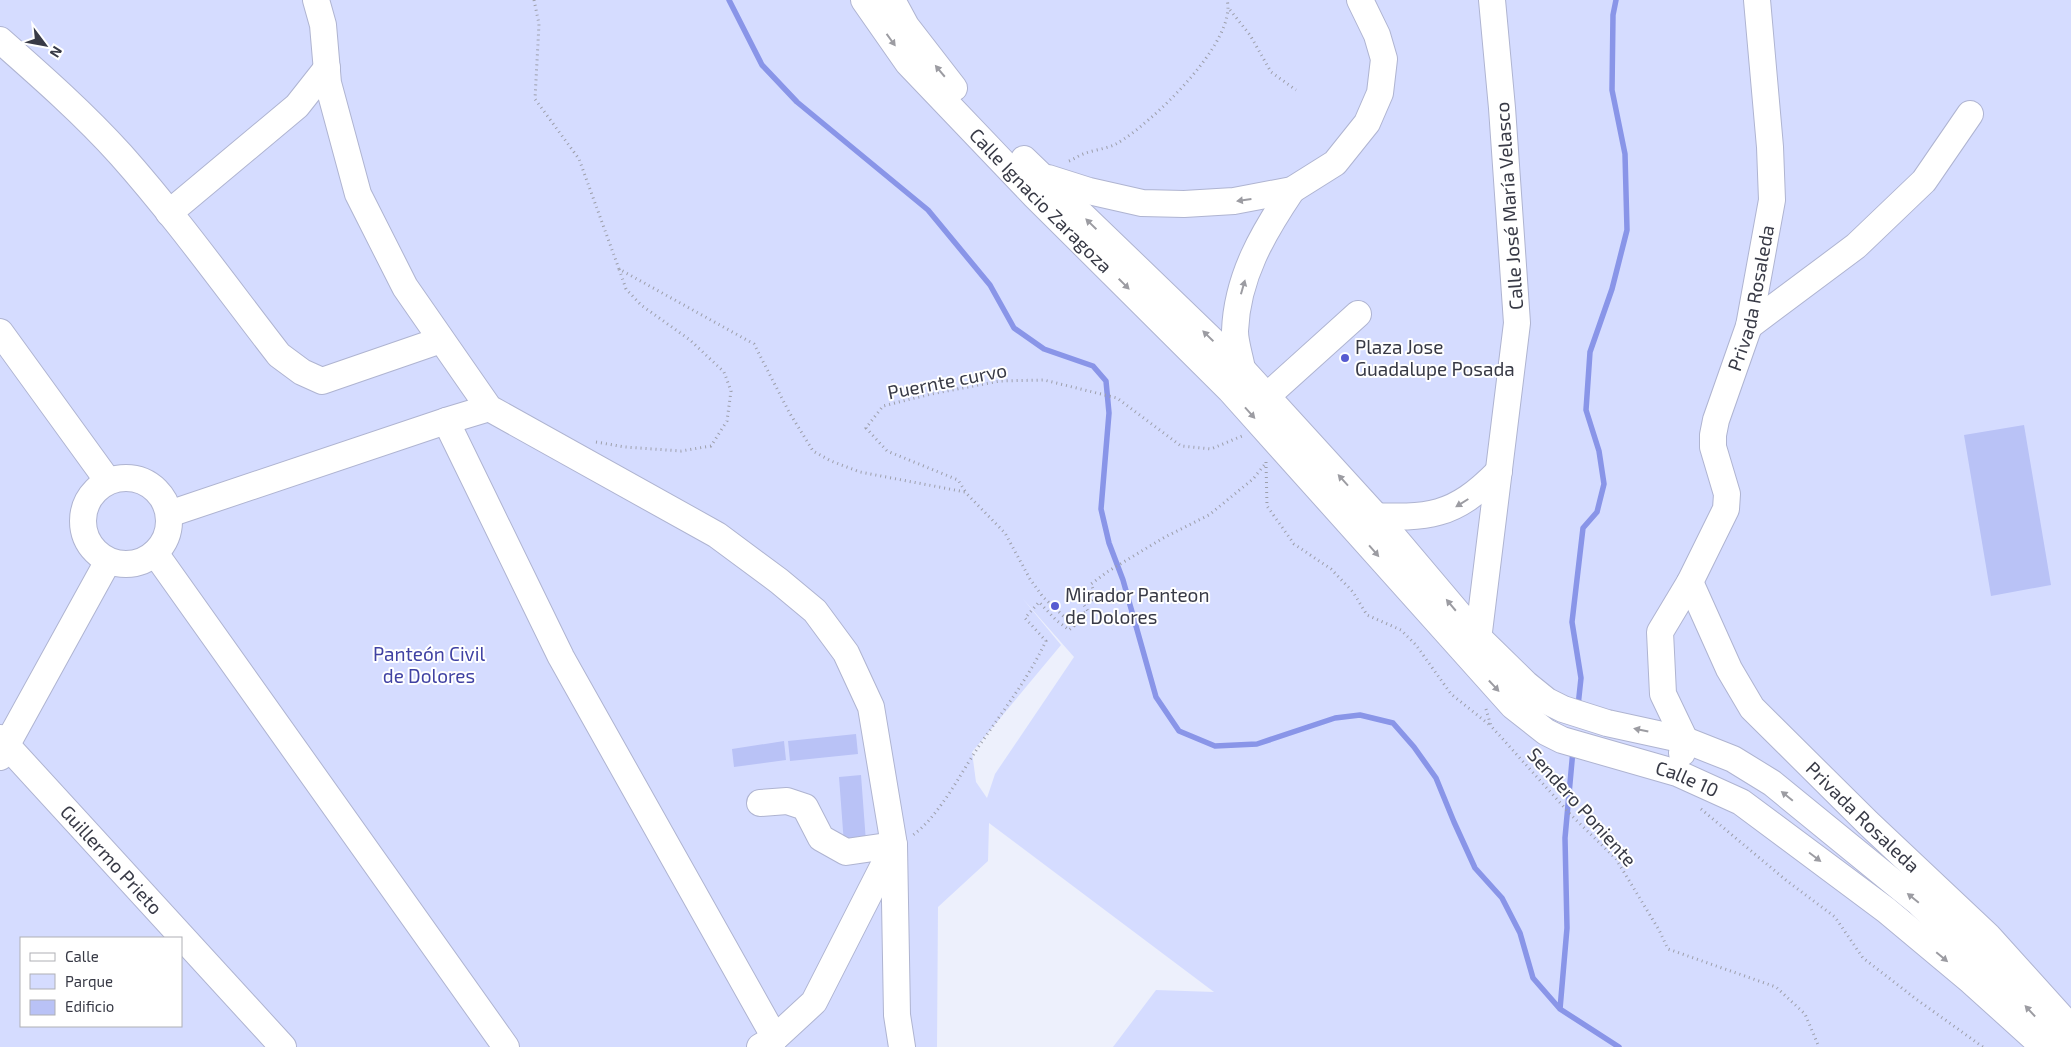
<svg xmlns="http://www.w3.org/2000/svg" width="2071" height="1047" font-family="'Exo 2',sans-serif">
  <rect width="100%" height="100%" fill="#edf0fc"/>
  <!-- green -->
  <path fill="#d5dcff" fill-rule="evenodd" d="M0 0H2071V1047H1113L1156 990 1214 992 989 823 988 861 938 907 937 1047H0ZM1023 599 1074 657 995 774 987 798 976 782 972 752 1061 645ZM21 938H181V1026H21Z"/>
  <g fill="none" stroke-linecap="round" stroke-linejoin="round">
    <!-- stream -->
    <path stroke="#8995e8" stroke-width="5.5" d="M729 0 762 65 797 102 928 210 990 285 1014 328 1044 349 1093 366 1106 381 1109 413 1101 509 1109 543 1123 580 1156 697 1179 731 1215 746 1257 744 1335 718 1360 715 1393 723 1414 747 1436 778 1454 822 1475 868 1502 898 1520 933 1533 978 1560 1009 1619 1047
      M1578 706 1581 678 1572 622 1583 528 1597 512 1604 484 1599 451 1586 410 1590 352 1612 289 1627 230 1625 154 1612 90 1613 15 1616 0
      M1560 1009 1567 928 1565 838 1573 750"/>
  </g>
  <!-- building -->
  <path fill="#b9c2f6" d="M2024 425 2051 585 1991 596 1964 435Z
    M856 734 858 754 790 761 788 741Z
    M784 741 786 760 734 767 732 749Z
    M861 775 866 842 844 844 839 777Z"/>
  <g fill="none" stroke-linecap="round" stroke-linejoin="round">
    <defs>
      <g id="minor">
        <path d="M316 0 323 25 328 83 358 194 405 287 489 408 717 535 779 581 815 611 846 653 871 707 894 845 814 1002 775 1038 760 1047"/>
        <path id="s1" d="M864 0 908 63 1035 196 1230 390 1513 706 1546 732 1562 740 1677 773 1741 802 1886 910 1971 981 2044 1047"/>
        <path d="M892 0 906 26 954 88"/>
        <path d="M0 40C42 77 84 114 121 155 177 218 227 288 279 355L302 372 322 381 441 340"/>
        <path d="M1024 159 1242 369 1376 516 1479 638 1526 684 1547 701 1563 709 1607 723 1685 740 1733 759 1772 783 1919 903 2015 995 2063 1047"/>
        <path d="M1048 178 1089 191 1142 203 1184 204 1234 201 1292 190 1335 163 1367 123 1380 93 1384 59 1377 35 1360 0"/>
        <path d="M169 213 297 106 327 68"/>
        <path d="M1749 326 1856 246 1924 181 1970 114"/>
        <path d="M0 332 108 481"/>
        <path d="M1240 372 1242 369C1240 357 1235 343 1235 331 1237 277 1263 233 1292 190"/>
        <path d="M1267 396 1358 314"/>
        <path d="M446 421 561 657 775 1038"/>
        <circle cx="126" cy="521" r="43"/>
        <path d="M169 514 446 421 489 408"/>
        <path d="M1366 516C1429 518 1453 518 1499 471"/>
        <path d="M155 553 506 1047"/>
        <path id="s2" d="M1690 582 1729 669 1752 708 1868 823 1988 936 2071 1028"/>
        <path d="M1477 648 1517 323 1502 108 1492 0"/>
        <path id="s3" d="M0 738 283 1047"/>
        <path id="s4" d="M1682 753 1685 740 1663 694 1660 632 1690 582 1726 509 1727 494 1713 447V435L1716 420 1749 326 1772 200 1770 147 1757 0"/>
        <path d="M0 757 108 561"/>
        <path d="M760 803 787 801 805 807 821 838 846 852 894 845 897 1015 902 1047"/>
      </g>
    </defs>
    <!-- minor casing -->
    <use href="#minor" stroke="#afb4d1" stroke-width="28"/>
    <!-- path -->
    <path stroke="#9d9fab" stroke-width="3" stroke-dasharray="1 4" stroke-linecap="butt" d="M534 0 539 24 535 99 579 159 619 269 754 344 789 412 813 451 831 461 860 472 965 492 1005 533 1030 579 1043 597 1074 626 1069 630 1056 620 1039 602 1025 618 1046 641C1027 681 999 716 975 752 959 777 937 818 913 835
      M1230 10 1250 35 1271 72 1296 90
      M1069 161C1074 159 1078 156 1083 154 1093 150 1106 149 1116 144 1150 125 1238 41 1227 0
      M596 442 625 447 681 451 711 446 727 421 731 391 724 372 690 340 641 305 626 289 619 269
      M1266 462 1267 506 1294 544 1331 569 1353 592 1367 615 1401 630 1416 645 1451 694 1491 726
      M965 491 958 480 887 451 866 428 883 406 931 394 1000 381 1044 380 1117 398 1181 446 1211 449 1242 436
      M1074 626 1081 619 1079 615 1088 611 1084 605 1092 600 1090 595 1094 591 1091 584 1107 572 1165 537 1209 515 1253 479 1266 463
      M1486 709 1491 726 1572 816 1616 859 1659 930 1668 949 1776 987 1805 1014 1819 1047
      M1701 809 1787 881 1835 917 1863 958 1916 999 1983 1047"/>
    <!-- minor -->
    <use href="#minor" stroke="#fff" stroke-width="26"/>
  </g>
  <!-- one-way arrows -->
  <defs><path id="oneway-solid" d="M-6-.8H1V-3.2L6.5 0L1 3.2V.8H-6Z" transform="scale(1.25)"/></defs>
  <g fill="#9c9ca2">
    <use href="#oneway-solid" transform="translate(891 40) rotate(54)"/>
    <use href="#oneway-solid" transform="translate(940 71) rotate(-130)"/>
    <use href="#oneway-solid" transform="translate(1244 200) rotate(172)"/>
    <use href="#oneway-solid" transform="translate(1091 224) rotate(-136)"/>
    <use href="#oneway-solid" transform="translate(1124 284) rotate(45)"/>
    <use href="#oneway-solid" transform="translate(1243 287) rotate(-74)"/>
    <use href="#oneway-solid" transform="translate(1208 336) rotate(-136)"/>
    <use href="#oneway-solid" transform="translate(1250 413) rotate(48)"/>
    <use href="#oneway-solid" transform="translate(1343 480) rotate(-132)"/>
    <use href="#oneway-solid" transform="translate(1462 503) rotate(148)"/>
    <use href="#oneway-solid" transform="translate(1374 551) rotate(49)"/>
    <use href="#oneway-solid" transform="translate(1451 605) rotate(-130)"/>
    <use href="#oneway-solid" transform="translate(1494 686) rotate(47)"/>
    <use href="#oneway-solid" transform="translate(1641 730) rotate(-168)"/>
    <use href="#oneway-solid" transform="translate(1787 796) rotate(-141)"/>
    <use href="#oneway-solid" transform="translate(1815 857) rotate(37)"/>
    <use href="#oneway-solid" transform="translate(1913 898) rotate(-141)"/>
    <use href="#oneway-solid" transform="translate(1942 957) rotate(40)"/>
    <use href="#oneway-solid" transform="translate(2030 1011) rotate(-133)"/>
  </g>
  <!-- markers -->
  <g fill="#565ad1" stroke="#fff" stroke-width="2">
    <circle cx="1345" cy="358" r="5"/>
    <circle cx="1055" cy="606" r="5"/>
  </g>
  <g text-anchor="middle" stroke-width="4" stroke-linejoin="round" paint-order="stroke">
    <!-- street labels -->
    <g font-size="19" fill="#383a46" stroke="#fff">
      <text dy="7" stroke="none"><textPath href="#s1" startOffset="268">Calle Ignacio Zaragoza</textPath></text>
      <text transform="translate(1509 206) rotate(-94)" y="7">Calle José María Velasco</text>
      <text dy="7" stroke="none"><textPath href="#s4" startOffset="485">Privada Rosaleda</textPath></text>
      <text transform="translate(947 381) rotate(-11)" y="7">Puernte curvo</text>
      <text dy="7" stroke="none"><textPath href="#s1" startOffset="1151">Calle 10</textPath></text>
      <text transform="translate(1582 807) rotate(48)" y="7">Sendero Poniente</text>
      <text dy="7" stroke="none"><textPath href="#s2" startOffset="296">Privada Rosaleda</textPath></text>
      <text dy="7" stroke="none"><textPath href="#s3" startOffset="165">Guillermo Prieto</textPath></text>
    </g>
    <!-- poi labels -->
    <g font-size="19" fill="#383a46" stroke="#fff" text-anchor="start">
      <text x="1355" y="354">Plaza Jose<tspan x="1355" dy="22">Guadalupe Posada</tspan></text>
      <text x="1065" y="602">Mirador Panteon<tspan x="1065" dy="22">de Dolores</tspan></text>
    </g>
    <!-- park labels -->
    <g font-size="19" fill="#4042a3" stroke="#fff">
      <text x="429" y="661">Panteón Civil<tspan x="429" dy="22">de Dolores</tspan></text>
    </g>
  </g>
  <!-- legend -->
  <rect x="20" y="937" width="162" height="90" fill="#ffffff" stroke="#afb0b5"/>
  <rect x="30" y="953" width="25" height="8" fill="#ffffff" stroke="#afb0b5"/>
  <text x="65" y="962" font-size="15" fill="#383a46">Calle</text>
  <rect x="30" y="974" width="25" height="15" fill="#d5dcff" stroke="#afb0b5"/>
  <text x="65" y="987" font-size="15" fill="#383a46">Parque</text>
  <rect x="30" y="1000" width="25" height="15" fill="#b9c2f6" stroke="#afb0b5"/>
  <text x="65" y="1012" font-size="15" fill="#383a46">Edificio</text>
  <!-- north arrow -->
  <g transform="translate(45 45) rotate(122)" stroke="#ffffff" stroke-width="4" paint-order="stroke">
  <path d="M0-4L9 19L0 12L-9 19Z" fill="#383a46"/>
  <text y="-8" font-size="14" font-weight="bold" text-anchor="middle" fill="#383a46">N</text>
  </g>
</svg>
